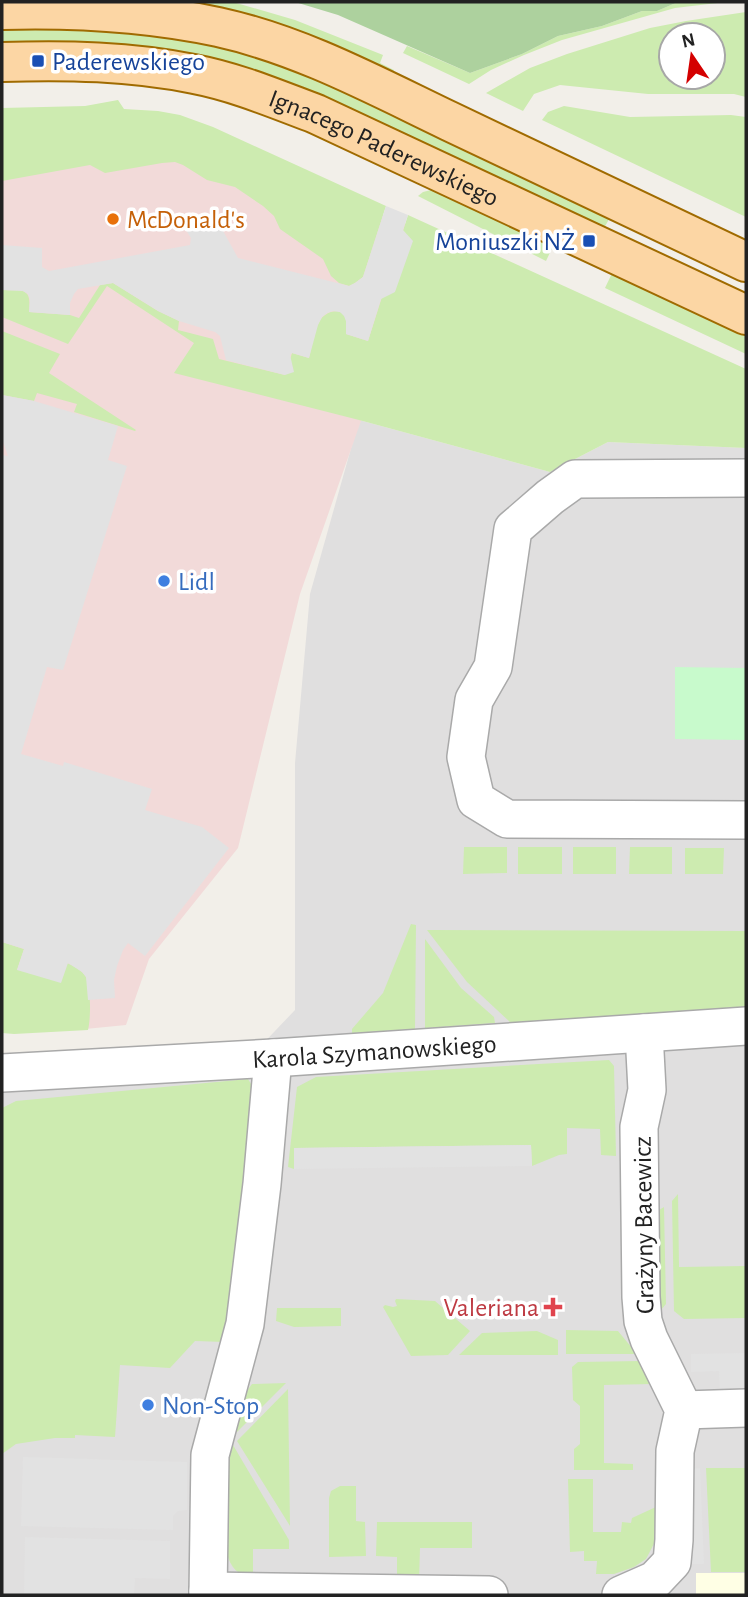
<svg xmlns="http://www.w3.org/2000/svg" width="748" height="1597" font-family="'Alegreya Sans',sans-serif">
  <rect width="100%" height="100%" fill="#f2efe9"/>
  <!-- residential -->
  <path fill="#e0dfdf" d="M359 420 550 472 608 442 746 448V1595H2V1084L235 1073 295 1010V763L310 594Z"/>
  <!-- commercial -->
  <path fill="#f2dad9" d="M75 118 428 231 300 594 238 848 149 959 126 1025 75 1030 2 1004V160Z"/>
  <!-- education -->
  <path fill="#ffffe5" d="M696 1573H746V1595H696Z"/>
  <!-- grass -->
  <path fill="#cdebb0" fill-rule="evenodd" d="M168 2H233L295 20 383 55 380 63 394 70 391 77Z
    M678 2H726L675 8 562 40 524 55 491 70 469 84 403 53 407 46 470 73 522 54 558 36 602 26 642 11H657Z
    M746 12V97L734 94H648L560 85 534 94 523 111 486 93 530 68 567 54 650 28 686 21ZM671 35H713V77H671Z
    M72 25 180 35 277 61 613 212 603 230 325 99 2 46V27Z
    M118 100 124 109 158 111 180 115 213 127 386 206 363 277 355 283 349 286 339 283 331 276 323 259 280 229 274 216 263 206 235 187 207 180 183 165 175 162 162 163 105 173 90 165 2 181V108L85 106Z
    M564 106 630 117 731 115 746 117V217L542 120 548 112Z
    M435 189 555 242 546 261 418 196 423 192Z
    M408 215 746 369V448L608 442 550 472 359 420 174 373 194 343 107 286 68 344 2 317V290C22 291 32 286 29 312L70 315 79 318 100 285 113 283 158 311 179 321 178 330 213 339 219 359 285 375 292 353 309 358C312 346 314 329 321 319 326 312 340 307 345 317 347 322 346 329 346 334L368 341Z
    M614 269 746 333V354L605 288Z
    M2 331 60 354 49 373 136 430 135 431 74 412 77 404 37 393 34 401 2 395Z
    M464 847H507V873L463 874Z
    M518 847H562V874H518Z
    M573 847H616V874H573Z
    M630 847H672V874H629Z
    M685 848H724L723 874H685Z
    M411 924 416 925 415 1029 352 1033V1029L383 993Z
    M427 930 746 931V1008L511 1023 467 982Z
    M425 939 461 988 494 1017 495 1023 425 1028Z
    M2 942 24 949 17 970 67 963C74 966 82 970 86 977 91 988 91 1018 88 1030L14 1034 2 1033Z
    M609 1060 614 1066 616 1156 601 1155 600 1129 567 1128V1154L559 1155 532 1166 531 1145 295 1148 294 1169 288 1167 297 1087 316 1077Z
    M248 1079 256 1092 225 1342 195 1341 170 1368 120 1365 115 1437 75 1435V1438H55L16 1444 2 1454V1108L16 1101Z
    M678 1194 679 1267 746 1266V1318L684 1319 674 1311 672 1201Z
    M664 1207 666 1304 661 1310 652 1313 649 1216Z
    M396 1299 435 1301 470 1331 448 1355 411 1356 383 1307 385 1305 393 1307 397 1306 395 1301Z
    M277 1308H341V1326L294 1327 276 1321Z
    M566 1330 618 1331 637 1354H566Z
    M537 1331 558 1340V1355H459L482 1333Z
    M640 1361 653 1384 604 1385V1463L633 1464V1470H574V1449L580 1444V1406L573 1400 572 1367 578 1362Z
    M286 1383 237 1432 236 1431 246 1392 252 1384Z
    M288 1389 290 1526 237 1441Z
    M233 1445 289 1540V1549H253V1577C238 1576 230 1567 227 1553V1466Z
    M706 1468H746V1572H711Z
    M568 1479H593V1532H621L622 1522 631 1523 632 1518 658 1506V1536L646 1559 634 1567 614 1574H596L597 1561H584V1551L570 1552Z
    M340 1486H356V1521L365 1522 366 1556 329 1557V1498L331 1491Z
    M377 1522H472V1548H420L419 1582H397V1557L376 1556Z"/>
  <!-- forest -->
  <path fill="#add19e" d="M295 2H678L657 11H642L602 26 558 36 522 54 470 73 338 15Z"/>
  <!-- park -->
  <path fill="#c8facc" d="M675 667 746 668V740L675 739Z"/>
  <!-- parking -->
  <path fill="#e2e2e2" d="M386 206 408 215 403 230 413 241 395 292 381 299 368 341 346 334V321L344 316 340 312 333 311 327 313 322 317 318 325 309 358 292 353 290 355 294 372 285 375 226 360 220 336 215 332 179 321 158 311 113 283 78 289 74 294 70 303V315L29 312 30 299 28 294 23 291 2 290V245L42 248V267L49 271 190 245 191 238 184 227 193 221 222 229 238 258 349 286 355 283 363 277Z
    M2 395 34 401 118 426 108 460 127 466 63 670 47 667 21 754 63 766 64 762 152 789 145 810 202 827 229 848 145 956 128 943 123 950 117 966 114 980 115 998 88 1000 86 977 82 972 68 963 61 983 17 970 24 949 2 942V455L8 456 2 439Z
    M531 1145 532 1166 294 1169V1148Z
    M746 1353V1394H720L719 1371 691 1372V1354Z
    M23 1457 187 1462V1510L178 1511 173 1516V1530L21 1526Z
    M700 1468 704 1564H688L684 1469Z
    M25 1537 170 1541V1579L135 1578 134 1595H24Z"/>
  <g fill="none" stroke-linecap="round" stroke-linejoin="round">
    <defs>
      <g id="minor">
        <path d="M746 478 575 479 550 497 513 529 493 667 474 700 466 757 476 800 507 819 746 820"/>
        <path id="s1" d="M2 1073 273 1058 746 1026"/>
        <path d="M684 1410 746 1408"/>
        <path d="M208 1591 489 1595"/>
        <path d="M208 1595 210 1455 245 1324 262 1184 273 1058"/>
        <path d="M621 1595 655 1580 672 1562 674 1540 675 1451 684 1410 649 1339 643 1321 641 1297 639 1127 647 1090 644 1033"/>
      </g>
      <g id="major">
        <path d="M2 10C74 8 147 12 218 27 300 45 374 85 449 121 548 168 647 215 746 262"/>
        <path id="s2" d="M2 62C66 60 130 61 194 74 236 82 276 99 316 114L746 315"/>
      </g>
    </defs>
    <!-- minor casing -->
    <use href="#minor" stroke="#a9a9a9" stroke-width="40"/>
    <!-- major casing -->
    <use href="#major" stroke="#a06b00" stroke-width="42"/>
    <!-- minor -->
    <use href="#minor" stroke="#fff" stroke-width="37"/>
    <!-- major -->
    <use href="#major" stroke="#fcd6a4" stroke-width="38"/>
  </g>
  <!-- markers -->
  <g fill="#1a4fb4" stroke="#fff" stroke-width="2.5">
    <rect x="31" y="54" width="14" height="14" rx="3.5"/>
    <rect x="582" y="234" width="14" height="14" rx="3.5"/>
  </g>
  <circle fill="#e8710a" stroke="#fff" stroke-width="2.5" cx="113" cy="219" r="7"/>
  <g fill="#3f7fe0" stroke="#fff" stroke-width="2.5">
    <circle cx="164" cy="581" r="7"/>
    <circle cx="148" cy="1405" r="7"/>
  </g>
  <path fill="#e0444e" stroke="#fff" stroke-width="2.5" d="M549.5 1296.5h7v7h7v7h-7v7h-7v-7h-7v-7h7z"/>
  <g text-anchor="middle" stroke-width="7" stroke-linejoin="round" paint-order="stroke">
    <!-- transit labels -->
    <g font-size="26" fill="#164399" stroke="#fff" text-anchor="start">
      <text x="52" y="70">Paderewskiego</text>
      <text x="575" y="250" text-anchor="end">Moniuszki NŻ</text>
    </g>
    <!-- street labels -->
    <g font-size="26" fill="#222" stroke="#fff">
      <text dy="9" stroke="none"><textPath href="#s2" startOffset="397">Ignacego Paderewskiego</textPath></text>
      <text dy="9" stroke="none"><textPath href="#s1" startOffset="373">Karola Szymanowskiego</textPath></text>
      <text transform="translate(643 1225) rotate(-91)" y="9">Grażyny Bacewicz</text>
    </g>
    <!-- food labels -->
    <g font-size="26" fill="#c56008" stroke="#fff" text-anchor="start">
      <text x="127" y="228">McDonald's</text>
    </g>
    <!-- shop labels -->
    <g font-size="26" fill="#366cbe" stroke="#fff" text-anchor="start">
      <text x="178" y="590">Lidl</text>
      <text x="162" y="1414">Non-Stop</text>
    </g>
    <!-- health labels -->
    <g font-size="26" fill="#be3a42" stroke="#fff" text-anchor="end">
      <text x="539" y="1316">Valeriana</text>
    </g>
  </g>
  <!-- border -->
  <rect width="748" height="1597" fill="none" stroke="#222222" stroke-width="7"/>
  <!-- north arrow -->
  <g transform="translate(692 56) rotate(347)"><circle r="33" fill="#ffffff" stroke="#a7a7a7" stroke-width="2"/>
  <path d="M0-5L12 26L0 18L-12 26Z" fill="#d40000"/>
  <text y="-10" font-size="19" font-weight="bold" text-anchor="middle" fill="#222222">N</text>
  </g>
</svg>
